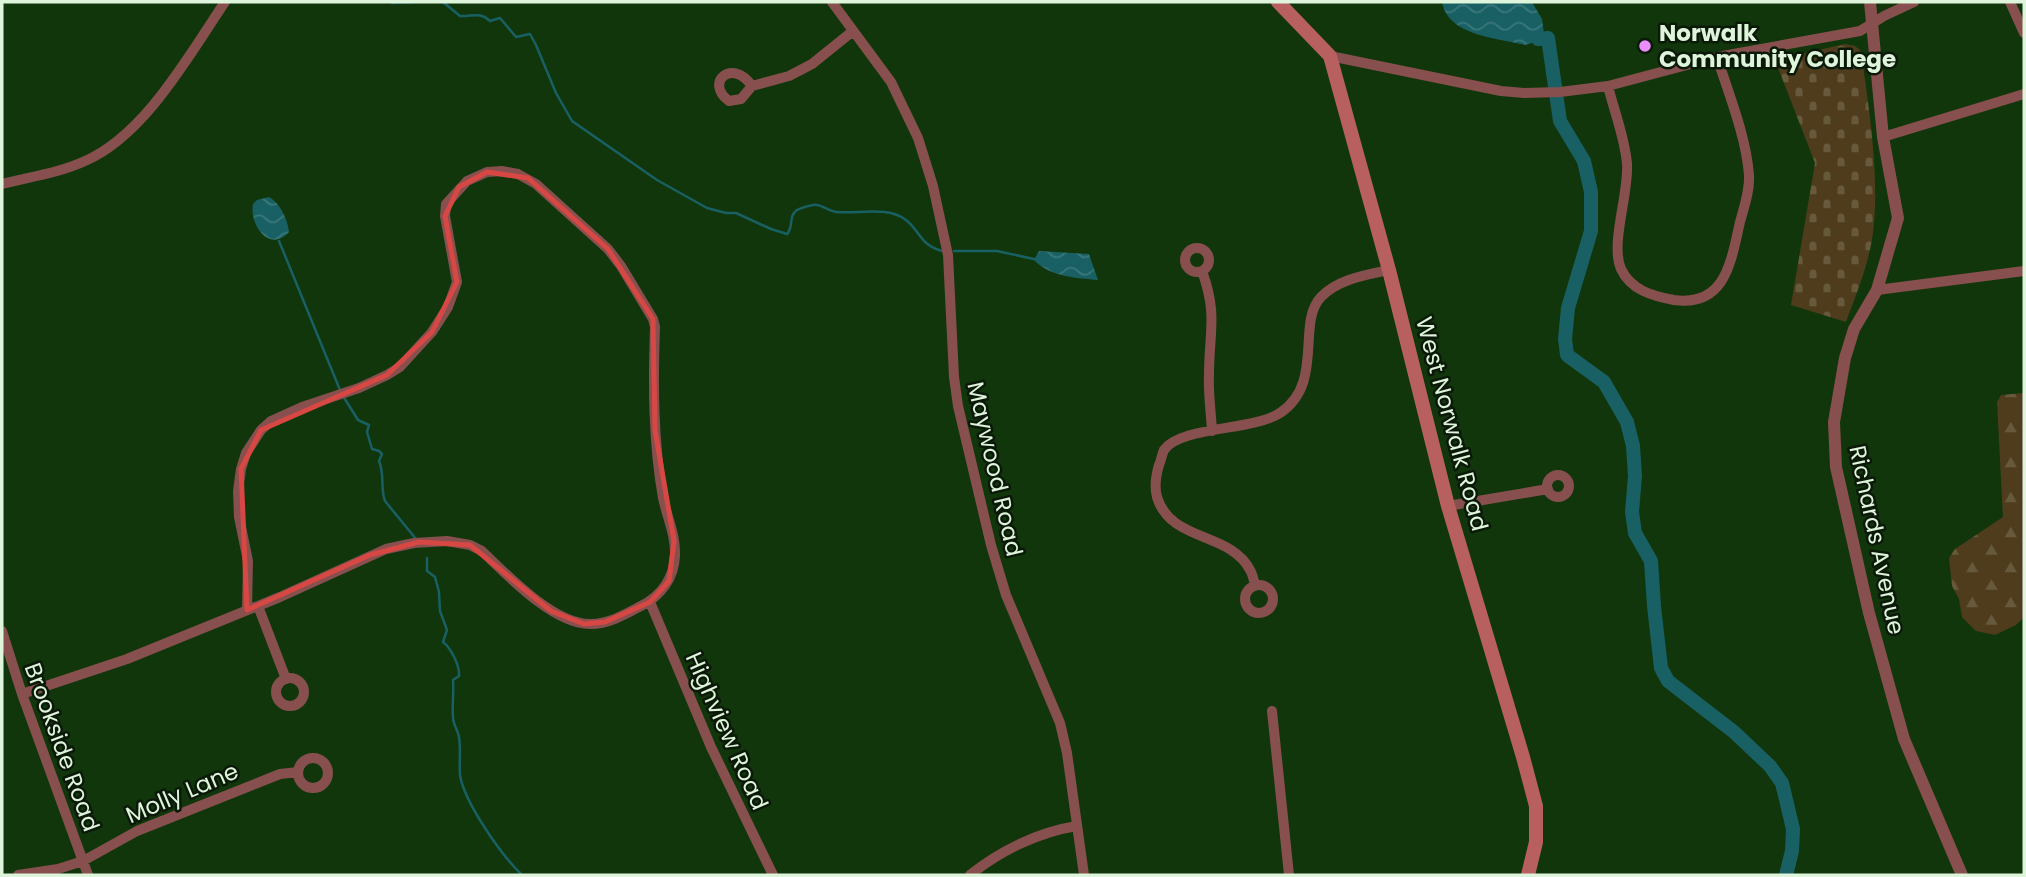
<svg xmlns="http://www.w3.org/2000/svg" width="2026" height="877" font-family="Poppins,sans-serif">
  <defs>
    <pattern id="forest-firs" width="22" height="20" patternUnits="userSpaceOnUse" patternTransform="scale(1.75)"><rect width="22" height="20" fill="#4e3c1c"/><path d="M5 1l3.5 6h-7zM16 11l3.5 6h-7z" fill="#67593c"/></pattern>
    <pattern id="cemetery-stones" width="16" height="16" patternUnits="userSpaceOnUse" patternTransform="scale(1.75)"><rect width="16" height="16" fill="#4e3c1c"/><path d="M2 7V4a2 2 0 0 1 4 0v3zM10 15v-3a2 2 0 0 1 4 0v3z" fill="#67593c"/></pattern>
    <pattern id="water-waves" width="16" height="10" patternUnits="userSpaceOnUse" patternTransform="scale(1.75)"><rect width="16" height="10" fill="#196064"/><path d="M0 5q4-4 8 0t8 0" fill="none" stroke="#3a777a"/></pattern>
  </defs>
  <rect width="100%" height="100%" fill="#11360b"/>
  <!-- forest -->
  <path fill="url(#forest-firs)" d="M2024 393V617L2016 625 1995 635 1976 631 1962 617 1959 599 1952 586 1949 558 1955 549 2003 517 1997 402 2001 395Z"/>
  <!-- cemetery -->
  <path fill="url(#cemetery-stones)" d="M1845 44 1855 46 1861 51C1869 109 1881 182 1872 240 1867 268 1856 295 1846 322L1791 305 1815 163 1775 60Z"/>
  <!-- water -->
  <path fill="url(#water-waves)" d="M1442 2H1532L1542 19 1544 34 1532 43 1525 45C1498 38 1448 36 1442 2Z
    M269 197C280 203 288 220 289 232 269 254 249 224 253 204L257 200Z
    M1039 251 1089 254 1098 280C1077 278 1050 277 1034 260Z"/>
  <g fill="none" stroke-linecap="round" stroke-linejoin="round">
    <!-- stream -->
    <path stroke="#196064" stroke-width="2.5" d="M443 2 460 16C472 17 480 11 490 21L500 18 516 37 530 34 536 45 556 93 572 121 657 180 707 208 726 213H736L771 229 787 234C794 227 788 216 797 210 801 208 813 204 817 205 824 206 830 212 837 212 859 214 888 206 906 220 921 232 920 245 942 251
      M392 3 415 2
      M279 241 340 390
      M954 251H997L1034 259
      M343 396 358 420 369 425 367 432 372 449 379 451 382 454 379 461C385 475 380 488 385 501L416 539
      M427 558V571L435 577 439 592 440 611 447 630 443 642C451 648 460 666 459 676L453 680C454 693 452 705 453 717 453 725 458 730 459 737 461 750 459 762 460 775 464 802 502 856 522 875"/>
    <!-- river -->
    <path stroke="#196064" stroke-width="14" d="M1538 39 1548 38 1560 121 1584 161 1591 192V231L1568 308 1565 339 1567 355 1604 382 1627 422 1633 446 1635 476 1632 512 1635 533 1651 561 1654 606 1661 668 1668 681 1734 732 1770 766 1782 783 1793 829 1792 851 1786 875"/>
    <!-- minor -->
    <path stroke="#874f4e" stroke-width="10" d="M832 2 891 82 918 138 933 186 948 255 954 377 958 406 991 545 1006 595 1060 723 1067 753 1084 875
      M2010 2 2024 33
      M1330 56 1501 91 1524 93 1560 92 1608 86 1717 57 1860 31 1884 16 1914 2
      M752 86C732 57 704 83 729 101L741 99 752 86 789 76 812 64 853 31
      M1608 86C1614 111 1625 138 1627 164 1629 194 1610 244 1621 269 1631 290 1652 296 1674 300 1726 307 1731 261 1740 222 1744 207 1750 191 1749 175 1746 136 1729 95 1717 57
      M1883 137 2024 94
      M2 184C29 177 59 173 85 161 145 135 189 55 225 2
      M1185 260a12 12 0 1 1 24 0a12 12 0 1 1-24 0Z
      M1202 271C1218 315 1209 332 1209 375 1208 393 1211 412 1212 431
      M1877 290 2024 271
      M1547 486a11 11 0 1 1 22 0a11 11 0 1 1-22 0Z
      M1448 506 1548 489
      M1255 585C1254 581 1253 575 1250 570 1231 532 1170 542 1157 497 1154 486 1156 475 1159 465 1161 461 1162 454 1164 450 1181 426 1252 431 1280 413 1325 383 1296 323 1321 297 1338 279 1366 275 1389 270
      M1245 599a14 14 0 1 1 28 0a14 14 0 1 1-28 0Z
      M650 602 711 747 773 875
      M258 606 286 679
      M2 631 22 694 88 875
      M276 692a14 14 0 1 1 28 0a14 14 0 1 1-28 0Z
      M22 694 127 659 280 597 386 549 414 543 447 541 470 545 482 551C507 575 554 625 591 624 609 624 626 614 641 606 661 596 674 578 675 556 676 536 667 517 663 498 653 441 653 384 655 327L653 319 621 266 608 249 536 184 518 174 502 171 487 172 467 181 446 204 445 216 457 282 448 307 432 332 400 367 387 375 359 388 302 407 271 421 261 430 246 453 241 469 238 491 239 517 248 561 247 610
      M1272 711 1289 875
      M298 773a15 15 0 1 1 30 0a15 15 0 1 1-30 0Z
      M18 875 58 869 83 861 137 831 280 774 298 772
      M970 875C1000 851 1038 832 1077 826"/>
    <!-- tertiary -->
    <path stroke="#874f4e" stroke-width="12" d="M1870 2 1883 137 1898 218 1877 290 1854 329 1845 358 1834 422 1836 467 1869 613 1904 739 1962 875"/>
    <!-- secondary -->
    <path stroke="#b86060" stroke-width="14" d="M1278 2 1330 56 1389 270 1448 506 1523 757 1536 806V842L1528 875"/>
  </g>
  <!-- marked area -->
  <path fill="none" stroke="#d74743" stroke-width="5" stroke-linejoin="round" d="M487 172 528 178 608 249 653 319 655 430 674 541 669 581 650 602 605 622 584 624 551 611 470 545 419 542 370 555 247 610 241 469 261 430 387 375 432 332 457 282 445 216 459 187Z"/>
  <!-- markers -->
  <circle fill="#eb8dfc" stroke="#0a1908" stroke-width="2.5" cx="1645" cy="46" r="7"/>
  <g text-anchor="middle" stroke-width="5" stroke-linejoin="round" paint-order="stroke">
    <!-- poi labels -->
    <g font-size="23" font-weight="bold" fill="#dff5db" stroke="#0a1908" text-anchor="start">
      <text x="1659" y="41">Norwalk<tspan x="1659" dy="26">Community College</tspan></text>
    </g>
    <!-- street labels -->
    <g font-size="23" fill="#dff5db" stroke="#0a1908">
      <text transform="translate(1452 424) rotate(75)" y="8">West Norwalk Road</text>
      <text transform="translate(995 469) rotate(77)" y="8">Maywood Road</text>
      <text transform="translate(1877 540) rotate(78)" y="8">Richards Avenue</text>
      <text transform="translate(727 731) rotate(66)" y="8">Highview Road</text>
      <text transform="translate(62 747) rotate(70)" y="8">Brookside Road</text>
      <text transform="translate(182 793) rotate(-23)" y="8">Molly Lane</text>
    </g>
  </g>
  <!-- border -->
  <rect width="2026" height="877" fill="none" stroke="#dff5db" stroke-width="7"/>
</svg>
